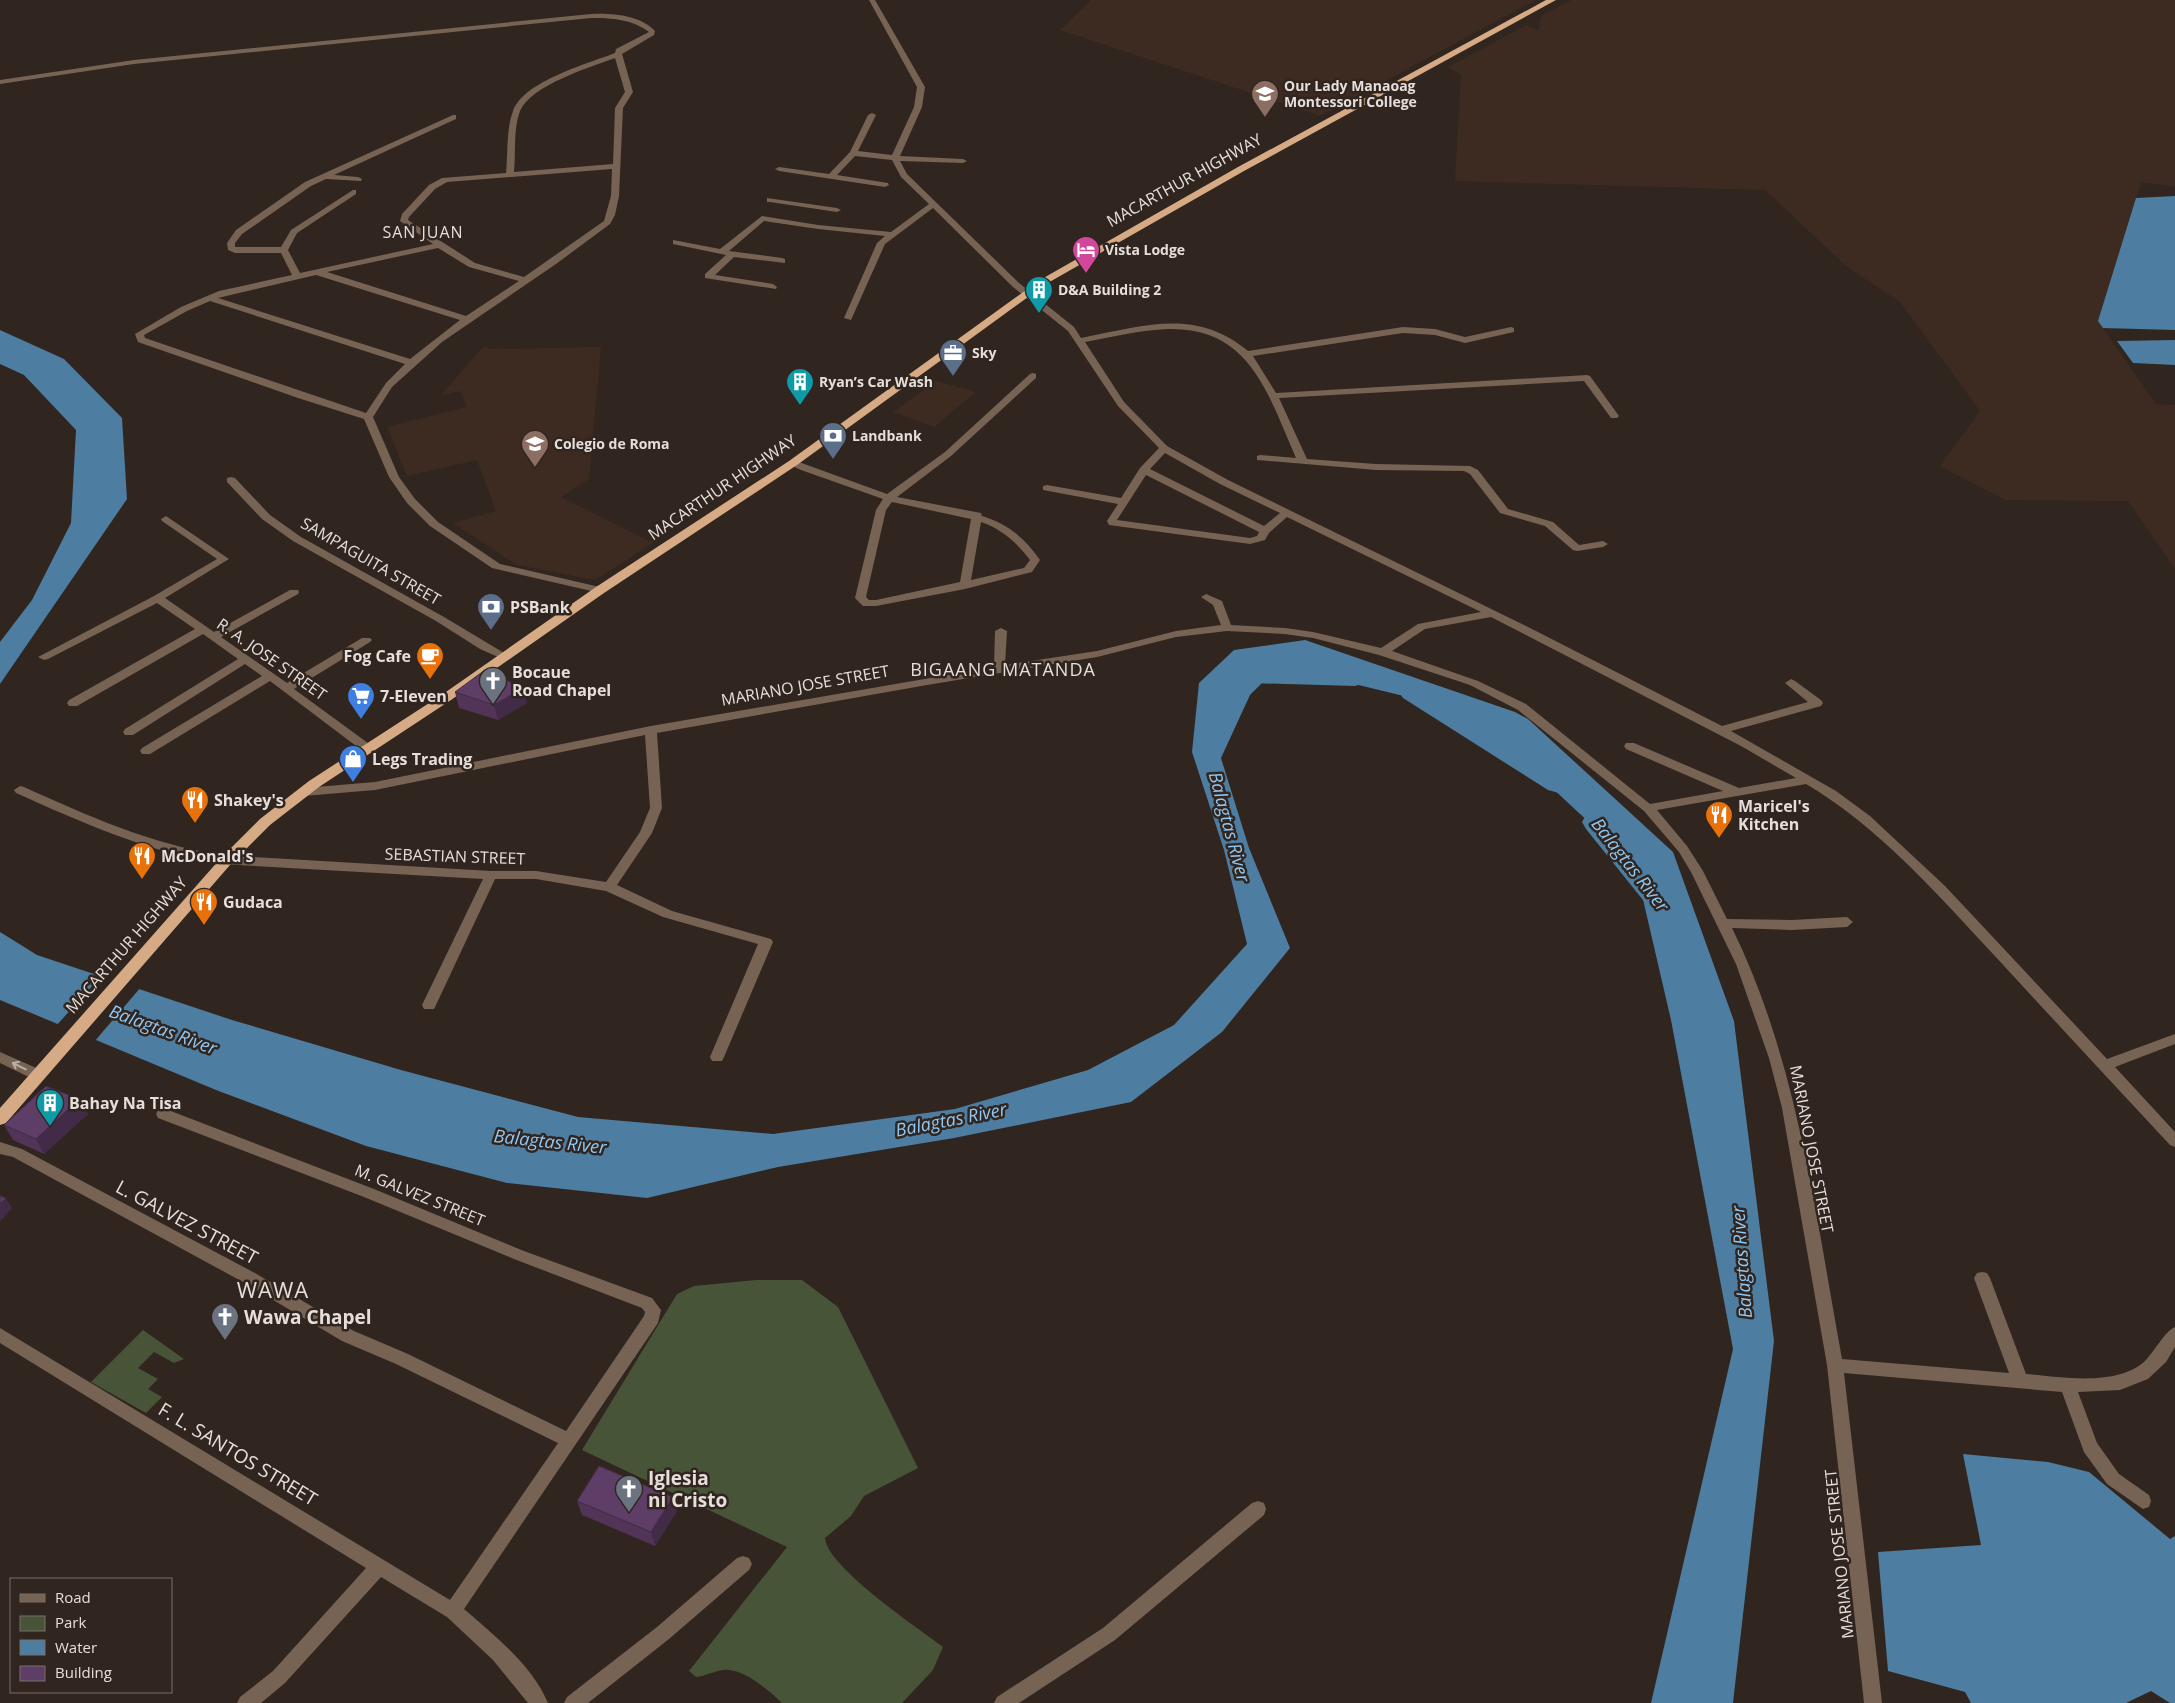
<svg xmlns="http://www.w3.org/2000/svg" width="2175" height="1703" font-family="'Open Sans',sans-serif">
  <rect width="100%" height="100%" fill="#30251f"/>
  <!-- built -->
  <path fill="#3d2b22" d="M1091 0H1536L1320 116 1060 30Z
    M1571 0H2175V187L2141 182 2121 252 2098 321 2156 404 2175 405V569L2128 501 2005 500 1940 466 1980 411 1900 302 1847 267 1765 190 1455 181 1461 75 1448 67 1526 25 1538 30 1541 16Z
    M483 347 493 349 601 347 589 479 561 497 653 543 595 580 517 565 453 523 496 511 477 460 407 476 387 427 467 407 460 391 441 395Z
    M936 381 976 392 934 427 893 412Z"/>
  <!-- green -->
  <path fill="#485437" d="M756 1280H802L838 1307 918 1468 864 1496 851 1516 825 1538C827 1567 918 1628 943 1647L933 1670 902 1703H782C769 1691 743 1667 723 1670 714 1671 706 1676 696 1677L689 1671 787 1547 582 1450 677 1294 694 1286Z
    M143 1330 184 1359 174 1363 154 1352 138 1368 158 1379 148 1389 162 1397 146 1413 91 1382Z"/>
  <!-- water -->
  <path fill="#4d7da1" d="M2175 196V330L2103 328 2098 321 2136 198Z
    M0 330 64 359 122 418 127 499 0 684V642L32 600 71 523 76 430 24 375 0 364Z
    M2175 340V365L2133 363 2117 341Z
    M1305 640 1515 712 1528 719 1673 852 1734 1021 1774 1341 1733 1703H1651L1733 1349 1671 1020 1635 865 1494 734 1412 698 1305 672 1267 678 1250 695 1221 758 1249 848 1290 948 1222 1032 1131 1102 954 1138 778 1167 647 1198 507 1183 366 1146 216 1090 0 1000V932L37 955 232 1020 401 1070 578 1117 773 1134 955 1109 1088 1070 1174 1025 1247 944 1224 850 1192 752 1199 683 1234 650Z
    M1963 1454 2048 1462 2089 1472 2170 1539 2175 1536V1703H2170L2151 1691 2126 1703H1971L1965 1692 1888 1671 1878 1552 1981 1545Z"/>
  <!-- pier -->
  <path fill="#30251f" d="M103 974 141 987 94 1042 56 1026Z"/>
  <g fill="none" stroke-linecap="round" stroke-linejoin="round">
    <!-- river -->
    <path fill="#4d7da1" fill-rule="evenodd" d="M1250 665 1345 666 1365 671 1369 677 1365 683 1355 686 1250 683 1240 680 1236 674 1240 668Z
      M1413 683 1423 686 1570 776 1574 783 1570 790 1559 793 1548 790 1403 698 1399 692 1403 686Z
      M1597 812 1608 815 1673 894 1678 902 1673 910 1662 913 1651 910 1586 829 1582 822 1586 815Z"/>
    <!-- minor -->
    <path fill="#766353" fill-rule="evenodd" d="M869 0H875L925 87 922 107 900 156 963 159 967 161 963 163 900 161 907 174 1019 283 1074 327 1081 338C1142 326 1196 307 1248 351L1403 327 1435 329 1465 337 1511 327 1514 328V332L1465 343 1435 335 1403 333 1253 356 1276 393 1587 375 1590 376 1619 416 1617 418H1611L1584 381 1279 398 1307 459 1376 464 1470 466 1478 470 1508 509 1553 522 1579 545 1603 541 1608 544 1603 547 1577 551 1573 550 1545 526 1500 513 1470 474 1464 471 1376 470 1257 460V456L1260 455 1296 458C1268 395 1251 327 1168 329 1140 330 1112 337 1085 342L1124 402 1167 446 1228 480 1536 631 1722 726 1808 702 1785 683 1791 679 1795 681 1821 700 1823 703 1821 706 1731 731 1836 791 1870 816 1945 886 2107 1059 2175 1034V1044L2115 1067 2175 1132V1147L2170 1145C2111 1082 2053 1019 1994 955 1937 894 1879 827 1806 784L1657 810 1687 846 1703 871 1727 919 1792 920 1847 917 1853 922 1847 927 1792 930 1732 928C1798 1062 1815 1213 1842 1359L2009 1373 1974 1278 1977 1273 1982 1272 1987 1273 1990 1278 2026 1374C2061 1377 2117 1387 2145 1361 2154 1352 2165 1331 2175 1327V1347L2166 1362 2148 1379 2120 1390 2078 1392 2097 1443 2119 1474 2149 1495 2151 1501 2149 1507 2143 1509 2107 1484 2084 1452 2062 1392 1844 1373 1882 1703H1864L1827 1365 1782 1108 1769 1058 1736 964 1691 872 1679 852 1644 811 1518 710 1470 685 1379 655 1313 638 1285 634 1227 631 1176 637 1097 657 927 685 657 733 662 808 652 833 617 885 672 911 771 939 773 942 724 1057 722 1061H712L710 1057 758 944 663 917 606 891 536 879H495L436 1005 434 1009H424L422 1005 483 879 221 864C148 852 83 823 16 793L14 790 20 786 24 787C88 816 151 844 221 855L491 871H536L606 882 640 832 650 808 645 735 375 790 304 796 298 792 304 788 375 782 651 726 994 667 995 631 1001 628 1007 631 1005 665 1097 651 1176 631 1221 625 1213 605 1201 597 1206 594 1222 601 1231 625 1285 628 1313 632 1381 648 1418 624 1481 612 1287 517 1269 533 1265 540 1250 544 1109 525 1107 521 1118 504 1043 490V486L1047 485 1121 498 1140 468 1159 448 1118 406 1068 331 1013 287 933 208 885 244 851 320 844 318 877 243 885 236 818 229 764 221 729 251 782 258 785 259V263L734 257 715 275 773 284 777 287 776 289 705 278V274L726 255 673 244V240L720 249 762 216 818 225 891 232 929 204 901 177 892 160 855 156 837 175 888 183 889 185 885 187 779 171 775 169 779 167 829 174 850 152 868 115 872 113 876 115 858 151 892 155 914 107 917 87ZM1165 453 1220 484 1280 513 1264 526 1150 469ZM1146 475 1259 532 1257 536 1250 538 1117 520ZM1491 617 1741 746 1796 778 1739 788 1634 743H1626L1624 746 1626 749 1723 791 1650 804 1526 704 1478 681 1392 651 1425 629Z
      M591 14C612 13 640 15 655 31L654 35 622 54 633 92 623 108 619 196 615 215 610 224 556 264 442 342 392 387 373 417 399 477 415 499 438 522 500 564 604 588 605 590 600 593 492 568 430 526 407 503 389 477 364 419 298 398 138 342 135 334 181 307 219 291 292 275 281 253H235L228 250 227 243 236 230 305 182 453 115H456V119L334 175 358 177 362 179 361 181 326 179 311 186 242 234 235 243V247H281L291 230 353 190H356V194L297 233 288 250 300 273 433 244 400 221 402 214 429 185 442 178 506 173C508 153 506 130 513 111 524 81 587 64 615 53L616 49 649 32C632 19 611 18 591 18L134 64 0 84V80L134 60ZM615 58 625 92 615 108 613 164 514 172C516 153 513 129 520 111 531 85 591 67 615 58ZM612 169 611 196 604 221 524 277 475 263 408 220 409 217 435 189 447 182ZM438 248 469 267 519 281 466 316 327 272ZM316 275 460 320 410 359 218 298ZM210 301 405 364 386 383 366 413 145 338 144 335 187 311Z
      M767 198 837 208 841 210 837 212 770 202H767Z
      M1033 373 1036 374V378L951 456 897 497 981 513 982 516C1008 524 1025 538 1040 560L1032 572 965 589 876 606H863L855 598 876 510 883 499 801 470 790 465V461H796L887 494 945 452 1030 374ZM892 502 971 519 960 582 876 600H869L866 597 886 510ZM981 522C1002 529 1017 543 1030 560L1024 568 971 580Z
      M231 477 235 478 270 515 301 537 444 617 511 657 505 660 480 649 436 621 293 541 262 519 227 482V478Z
      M166 516 229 559 165 598 214 632 290 590H298L299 592 298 594 221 637 287 683 362 638H370L372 640 370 642 294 689 372 746 374 749 372 752H364L270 681 150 754H142L140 751 142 748 262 676 245 664 133 735H125L123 732 125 729 238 659 203 634 77 706H69L67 703 69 700 195 629 157 603 48 659 44 660 38 657 154 596 217 559 162 521 161 519Z
      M0 1052 43 1071 45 1075 43 1079 38 1080 33 1079 0 1063Z
      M163 1108 374 1189 524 1251 652 1298 661 1310 658 1323 464 1609C495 1636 532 1665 548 1703H528L493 1660 447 1617 381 1577 285 1683 261 1703H237L240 1697 273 1671 366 1568 0 1343V1328L450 1600 558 1443 396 1364 342 1341 243 1282 13 1157 0 1154V1142L22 1149 253 1272 354 1331 408 1354 566 1431 644 1316 645 1312 642 1308 514 1259 364 1197 158 1118 156 1114 158 1110Z
      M1258 1501 1264 1503 1266 1509 1264 1515 1115 1640 1019 1703H994L997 1697 1103 1628 1252 1503Z
      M743 1556 749 1558 752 1564 749 1570 669 1639 588 1703H564L567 1697 657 1627 737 1558Z"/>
    <!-- trunk -->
    <path fill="#d5aa84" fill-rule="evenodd" d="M1546 0H1556L1244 171 1046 284 797 465 604 593 451 700 319 787 270 825 230 865 6 1123 0 1125V1108L220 859 260 819 309 781 443 694 596 587 789 461 1040 280 1238 167Z"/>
  </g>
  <!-- wall -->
  <path fill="#513458" d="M523 688 527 703 498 720 459 708 455 692Z
    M79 1099 88 1114 44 1154 13 1140 4 1125Z
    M577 1501 677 1511 655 1546 582 1515Z"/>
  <!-- shaded-wall -->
  <path fill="#422b47" d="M523 688 527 703 498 720 494 705Z
    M79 1099 88 1114 44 1154 36 1139Z
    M6 1198 12 1208 0 1222V1204Z
    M673 1497 677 1511 655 1546 651 1532Z"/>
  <!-- building -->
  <path fill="#5e3d66" stroke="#422b47" d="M485 670 523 688 494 705 455 692Z
    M46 1086 79 1099 36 1139 4 1125Z
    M0 1196 6 1198 0 1204Z
    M599 1466 673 1497 651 1532 577 1501Z"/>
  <!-- one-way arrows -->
  <defs><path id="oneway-shaft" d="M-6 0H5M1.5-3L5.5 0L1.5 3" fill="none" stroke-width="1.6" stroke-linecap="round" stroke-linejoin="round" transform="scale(1.25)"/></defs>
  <use stroke="#b9ada4" href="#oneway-shaft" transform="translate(19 1066) rotate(-154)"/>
  <!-- icons -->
  <defs>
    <symbol id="university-pin" viewBox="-11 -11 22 30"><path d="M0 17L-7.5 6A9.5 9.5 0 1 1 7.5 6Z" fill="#8d6e63" stroke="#30251f"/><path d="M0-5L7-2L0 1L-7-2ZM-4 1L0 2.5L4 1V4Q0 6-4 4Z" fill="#fff"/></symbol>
    <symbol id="hotel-pin" viewBox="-11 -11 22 30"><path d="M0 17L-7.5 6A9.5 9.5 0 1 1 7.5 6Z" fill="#d1479c" stroke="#30251f"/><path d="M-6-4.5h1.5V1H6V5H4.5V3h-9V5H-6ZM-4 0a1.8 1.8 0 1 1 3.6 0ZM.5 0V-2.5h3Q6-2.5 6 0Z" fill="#fff"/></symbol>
    <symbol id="building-pin" viewBox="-11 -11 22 30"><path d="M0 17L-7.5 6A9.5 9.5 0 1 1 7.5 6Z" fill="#0f9aa8" stroke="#30251f"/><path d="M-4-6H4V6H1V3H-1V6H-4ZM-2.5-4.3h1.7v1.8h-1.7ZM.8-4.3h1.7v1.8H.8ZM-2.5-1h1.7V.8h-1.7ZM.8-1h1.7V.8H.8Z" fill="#fff"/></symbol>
    <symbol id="office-pin" viewBox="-11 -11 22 30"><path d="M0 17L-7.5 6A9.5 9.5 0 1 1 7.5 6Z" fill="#5c6f8a" stroke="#30251f"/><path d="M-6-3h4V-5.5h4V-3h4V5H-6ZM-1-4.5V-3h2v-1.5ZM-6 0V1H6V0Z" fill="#fff"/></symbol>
    <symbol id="bank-pin" viewBox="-11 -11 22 30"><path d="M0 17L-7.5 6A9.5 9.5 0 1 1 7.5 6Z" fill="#5c6f8a" stroke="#30251f"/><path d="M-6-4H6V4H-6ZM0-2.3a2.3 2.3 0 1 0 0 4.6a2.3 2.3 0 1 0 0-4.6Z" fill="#fff"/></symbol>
    <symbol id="cafe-pin" viewBox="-11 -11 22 30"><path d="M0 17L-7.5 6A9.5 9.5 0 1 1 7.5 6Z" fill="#e8710a" stroke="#30251f"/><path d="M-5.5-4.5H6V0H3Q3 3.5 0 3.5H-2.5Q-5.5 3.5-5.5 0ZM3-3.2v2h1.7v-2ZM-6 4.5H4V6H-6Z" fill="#fff"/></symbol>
    <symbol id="church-pin" viewBox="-11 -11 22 30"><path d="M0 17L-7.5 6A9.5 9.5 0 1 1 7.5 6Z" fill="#6b7280" stroke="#30251f"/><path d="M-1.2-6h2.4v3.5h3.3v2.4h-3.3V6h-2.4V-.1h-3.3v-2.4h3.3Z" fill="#fff"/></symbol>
    <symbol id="supermarket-pin" viewBox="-11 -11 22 30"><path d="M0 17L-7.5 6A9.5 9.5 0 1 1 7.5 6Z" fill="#3f7fe0" stroke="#30251f"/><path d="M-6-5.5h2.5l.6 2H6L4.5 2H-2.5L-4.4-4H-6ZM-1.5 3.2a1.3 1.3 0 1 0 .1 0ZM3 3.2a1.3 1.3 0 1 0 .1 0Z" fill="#fff"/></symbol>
    <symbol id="shop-pin" viewBox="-11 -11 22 30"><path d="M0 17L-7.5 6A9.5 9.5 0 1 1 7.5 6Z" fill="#3f7fe0" stroke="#30251f"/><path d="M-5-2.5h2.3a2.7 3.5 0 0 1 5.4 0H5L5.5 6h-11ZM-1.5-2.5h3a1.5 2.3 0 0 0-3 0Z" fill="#fff"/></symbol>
    <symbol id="restaurant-pin" viewBox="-11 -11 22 30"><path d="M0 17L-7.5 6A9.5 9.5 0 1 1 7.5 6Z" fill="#e8710a" stroke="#30251f"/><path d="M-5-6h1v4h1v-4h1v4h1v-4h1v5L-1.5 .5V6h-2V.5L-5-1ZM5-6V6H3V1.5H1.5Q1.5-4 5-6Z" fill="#fff"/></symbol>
  </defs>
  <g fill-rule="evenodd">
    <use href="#university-pin" x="1249" y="78" width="32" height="43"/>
    <use href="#hotel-pin" x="1070" y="234" width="32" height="43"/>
    <use href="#building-pin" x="1023" y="274" width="32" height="43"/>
    <use href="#office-pin" x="937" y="337" width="32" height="43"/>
    <use href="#building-pin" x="784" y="366" width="32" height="43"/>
    <use href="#bank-pin" x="817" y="420" width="32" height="43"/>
    <use href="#university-pin" x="519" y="428" width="32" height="43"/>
    <use href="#bank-pin" x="475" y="591" width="32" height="43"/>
    <use href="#cafe-pin" x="414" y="640" width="32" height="43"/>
    <use href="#church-pin" x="477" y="665" width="32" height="43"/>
    <use href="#supermarket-pin" x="345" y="680" width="32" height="43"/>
    <use href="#shop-pin" x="337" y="743" width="32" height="43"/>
    <use href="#restaurant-pin" x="179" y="784" width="32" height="43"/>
    <use href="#restaurant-pin" x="1703" y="799" width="32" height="43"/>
    <use href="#restaurant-pin" x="126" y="840" width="32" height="43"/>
    <use href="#restaurant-pin" x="188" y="886" width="32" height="43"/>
    <use href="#building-pin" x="34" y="1087" width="32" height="43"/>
    <use href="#church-pin" x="209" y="1301" width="32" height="43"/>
    <use href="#church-pin" x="613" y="1473" width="32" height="43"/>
  </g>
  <g text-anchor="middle" stroke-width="5" stroke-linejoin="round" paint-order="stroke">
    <!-- far-poi labels -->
    <g font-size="14" font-weight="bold" fill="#e6deda" stroke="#30251f" text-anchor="start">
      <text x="1284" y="91">Our Lady Manaoag<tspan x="1284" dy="16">Montessori College</tspan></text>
      <text x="1105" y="255">Vista Lodge</text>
      <text x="1058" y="295">D&amp;A Building 2</text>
      <text x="972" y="358">Sky</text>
      <text x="819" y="387">Ryan’s Car Wash</text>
      <text x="852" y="441">Landbank</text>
      <text x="554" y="449">Colegio de Roma</text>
    </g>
    <!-- street labels -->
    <g font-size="16" fill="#e6deda" stroke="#30251f">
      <text transform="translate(1184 180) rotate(-29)" y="6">MACARTHUR HIGHWAY</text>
      <text transform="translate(722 487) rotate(-34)" y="6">MACARTHUR HIGHWAY</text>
      <text transform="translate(371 561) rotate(30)" y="6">SAMPAGUITA STREET</text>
      <text transform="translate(272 659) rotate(35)" y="6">R. A. JOSE STREET</text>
      <text transform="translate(805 685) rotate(-10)" y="6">MARIANO JOSE STREET</text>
      <text transform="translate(455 856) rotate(2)" y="6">SEBASTIAN STREET</text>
      <text transform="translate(126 945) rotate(-49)" y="6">MACARTHUR HIGHWAY</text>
      <text transform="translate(1812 1149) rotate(79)" y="6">MARIANO JOSE STREET</text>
      <text transform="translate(420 1195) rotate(22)" y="6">M. GALVEZ STREET</text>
      <text transform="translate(1839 1554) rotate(-96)" y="6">MARIANO JOSE STREET</text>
    </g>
    <!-- far-quarter labels -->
    <g font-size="16" letter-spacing="1" fill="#e6deda" stroke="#30251f">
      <text x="423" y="238">SAN JUAN</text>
    </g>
    <!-- poi labels -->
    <g font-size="16" font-weight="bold" fill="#e6deda" stroke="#30251f" text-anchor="start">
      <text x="510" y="613">PSBank</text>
      <text x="411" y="662" text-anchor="end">Fog Cafe</text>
      <text x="512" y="678">Bocaue<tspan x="512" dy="18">Road Chapel</tspan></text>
      <text x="380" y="702">7-Eleven</text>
      <text x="372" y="765">Legs Trading</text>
      <text x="214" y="806">Shakey's</text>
      <text x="1738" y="812">Maricel's<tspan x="1738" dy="18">Kitchen</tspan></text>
      <text x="161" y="862">McDonald's</text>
      <text x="223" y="908">Gudaca</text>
      <text x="69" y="1109">Bahay Na Tisa</text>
    </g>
    <!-- neighbourhood labels -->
    <g font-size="18" letter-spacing="1" fill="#e6deda" stroke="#30251f">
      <text x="1003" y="676">BIGAANG MATANDA</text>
    </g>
    <!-- water labels -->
    <g font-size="18" font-style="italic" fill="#90c8f5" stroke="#30251f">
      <text transform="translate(1229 827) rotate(75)" y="6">Balagtas River</text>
      <text transform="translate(1630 865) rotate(52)" y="6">Balagtas River</text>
      <text transform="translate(163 1030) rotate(20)" y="6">Balagtas River</text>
      <text transform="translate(951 1120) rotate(-11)" y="6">Balagtas River</text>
      <text transform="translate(550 1142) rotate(6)" y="6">Balagtas River</text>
      <text transform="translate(1742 1262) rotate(-94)" y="6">Balagtas River</text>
    </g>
    <!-- near-street labels -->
    <g font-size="19" fill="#e6deda" stroke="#30251f">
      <text transform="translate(187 1222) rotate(28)" y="7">L. GALVEZ STREET</text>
      <text transform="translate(238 1454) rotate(31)" y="7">F. L. SANTOS STREET</text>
    </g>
    <!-- near-poi labels -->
    <g font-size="19" font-weight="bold" fill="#e6deda" stroke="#30251f" text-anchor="start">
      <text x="244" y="1324">Wawa Chapel</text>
      <text x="648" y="1485">Iglesia<tspan x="648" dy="22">ni Cristo</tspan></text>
    </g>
    <!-- near-quarter labels -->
    <g font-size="22" letter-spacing="1" fill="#e6deda" stroke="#30251f">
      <text x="273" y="1298">WAWA</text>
    </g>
  </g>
  <!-- legend -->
  <rect x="10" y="1578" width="162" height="115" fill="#30251f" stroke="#796f6a"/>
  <rect x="20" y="1594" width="25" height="8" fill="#766353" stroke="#796f6a"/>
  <text x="55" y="1603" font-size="15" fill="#e6deda">Road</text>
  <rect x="20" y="1616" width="25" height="15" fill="#485437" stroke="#796f6a"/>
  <text x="55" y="1628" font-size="15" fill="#e6deda">Park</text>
  <rect x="20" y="1640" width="25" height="15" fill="#4d7da1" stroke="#796f6a"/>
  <text x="55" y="1653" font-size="15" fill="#e6deda">Water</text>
  <rect x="20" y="1666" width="25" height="15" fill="#5e3d66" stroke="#796f6a"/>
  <text x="55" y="1678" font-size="15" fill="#e6deda">Building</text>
</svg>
